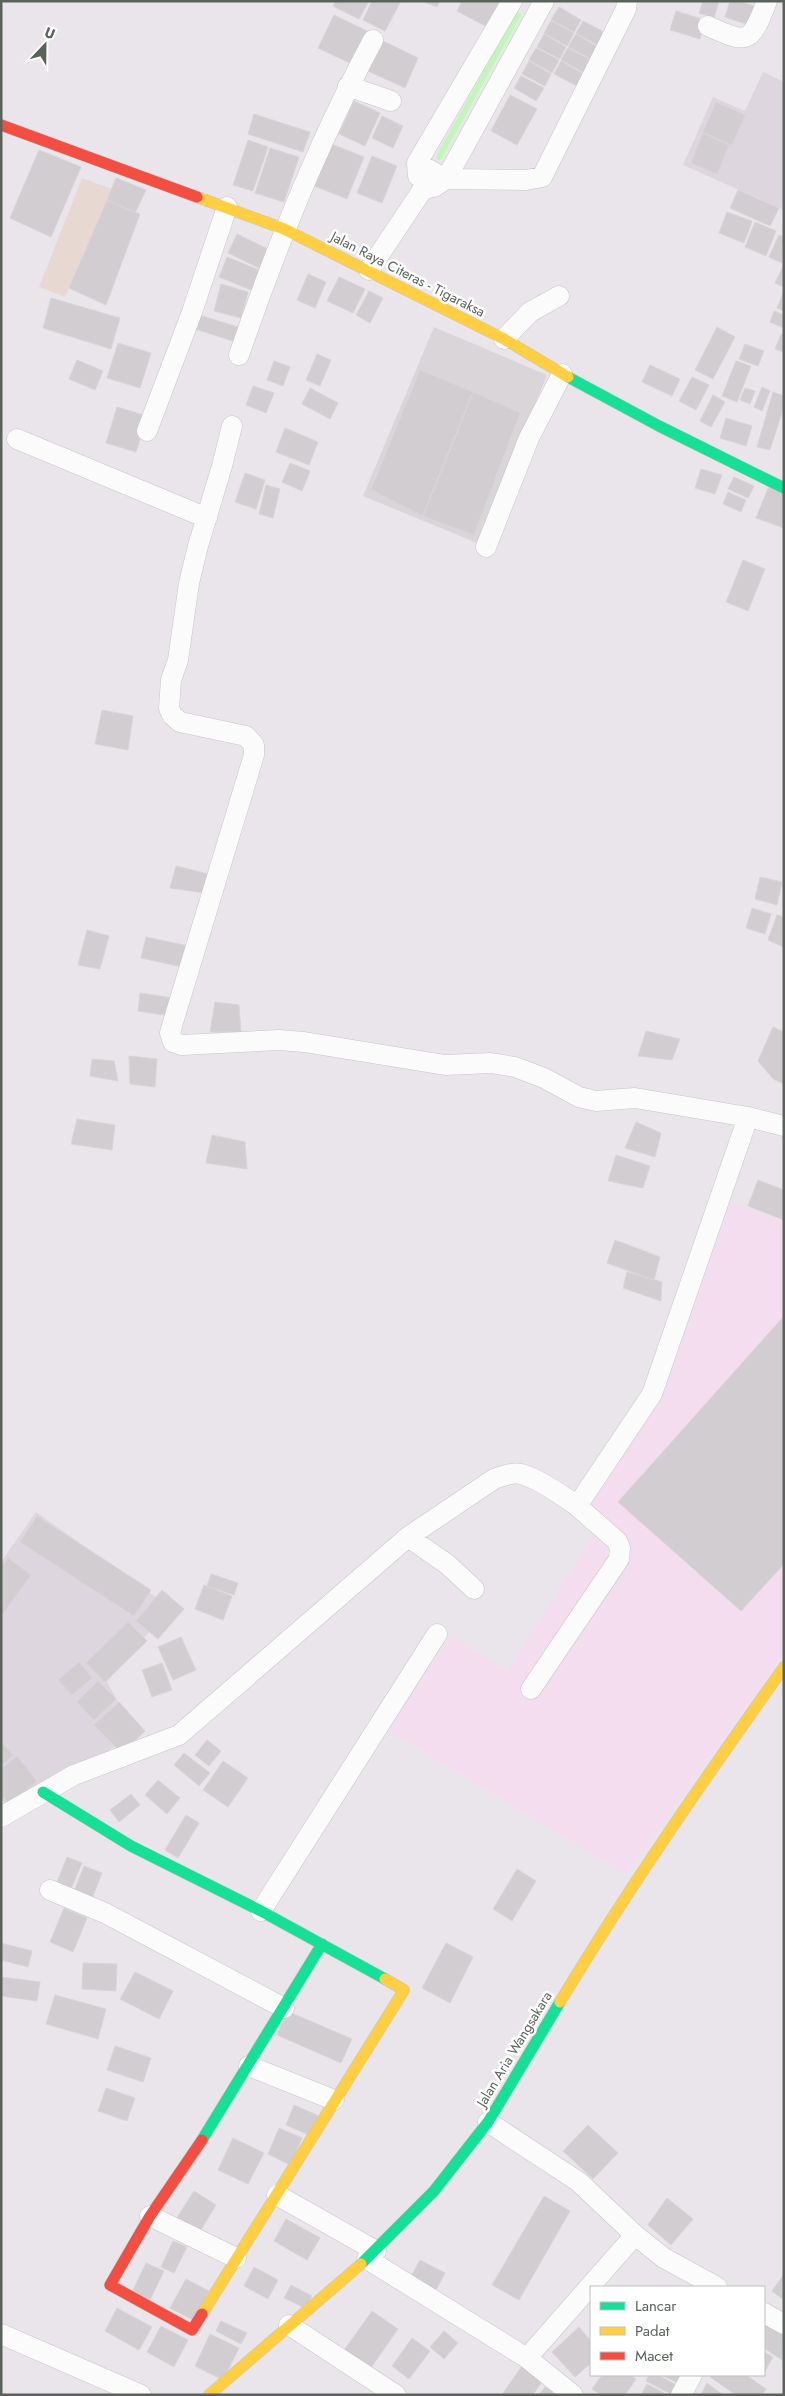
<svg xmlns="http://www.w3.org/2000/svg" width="785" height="2396" font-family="Jost,sans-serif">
  <rect width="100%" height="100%" fill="#eae5ea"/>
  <!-- commercial -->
  <path fill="#f5ddf0" d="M730 1202 784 1222V1654L626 1874 386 1729 452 1636 507 1671 596 1532 580 1521 662 1398Z"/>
  <!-- industrial -->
  <path fill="#dad5d9" d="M434 327 547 375 477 543 363 496Z"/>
  <!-- education -->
  <path fill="#ded6de" d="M763 72 784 82V210L683 165 713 97 745 111Z
    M36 1512 170 1607 107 1682 136 1734 11 1808 1 1799V1562Z"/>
  <!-- green -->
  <path fill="#e7d9d2" d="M82 178 112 189 65 297 39 287Z"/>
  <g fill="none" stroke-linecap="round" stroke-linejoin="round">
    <!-- stream -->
    <path stroke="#bef7b6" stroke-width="5.5" d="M439 157 518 15"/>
  </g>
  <!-- building -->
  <path fill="#d1cdd0" stroke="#dad4d9" d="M336 1H369L359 19 333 6Z
    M372 1H401L385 31 363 20Z
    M422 1H440L437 7Z
    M462 1H498L499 2 487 27 457 11Z
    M703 1H719L714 18 699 13Z
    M730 1H739L757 7 752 26 725 17Z
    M559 7 581 20 574 32 551 20Z
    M676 11 705 20 700 39 670 30Z
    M334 15 367 31 352 64 318 48Z
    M551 21 574 33 567 46 544 33Z
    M583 21 606 33 599 46 576 33Z
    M544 34 566 47 560 59 537 47Z
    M576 34 598 47 591 59 568 47Z
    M383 41 418 58 405 88 368 71Z
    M536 48 559 60 552 73 529 60Z
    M568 48 591 60 584 73 561 60Z
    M529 61 551 74 545 86 522 74Z
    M561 61 583 74 577 86 554 74Z
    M521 76 544 88 536 101 514 88Z
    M510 95 537 109 517 145 491 131Z
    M354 101 380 113 365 146 339 134Z
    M716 102 745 115 732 145 703 132Z
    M254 114 310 132 303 152 248 134Z
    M382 116 403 126 393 148 372 138Z
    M703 133 729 145 717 174 691 163Z
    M248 140 268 147 253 191 233 185Z
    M329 143 364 157 347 199 312 185Z
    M270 148 299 157 284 202 255 193Z
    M39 150 81 167 51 237 10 218Z
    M372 156 397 166 382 203 357 193Z
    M116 178 146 190 135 213 107 200Z
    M738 190 779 208 770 226 730 208Z
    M107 200 140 214 106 305 69 288Z
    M727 212 752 221 744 243 719 233Z
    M755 222 776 231 766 256 745 247Z
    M237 234 270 250 261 269 228 253Z
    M779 235 784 237 782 263 769 257Z
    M227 257 264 272 256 292 219 277Z
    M784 264V287L775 283Z
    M308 274 326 282 315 308 297 300Z
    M339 277 365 289 353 313 327 301Z
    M221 284 248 292 241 318 214 311Z
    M369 291 383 298 370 323 356 315Z
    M784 291V311L777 308Z
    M51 298 120 318 111 349 43 328Z
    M774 311 784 315V328L770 322Z
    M193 313 241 328 236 342 189 327Z
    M717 327 735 337 713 379 695 370Z
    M781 334 784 335V352L775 349Z
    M118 343 151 353 140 388 107 378Z
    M745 344 764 351 758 366 739 359Z
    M317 354 331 360 320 386 306 380Z
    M77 360 103 371 95 390 69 379Z
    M274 361 290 367 283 386 267 380Z
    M736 361 751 366 737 402 722 396Z
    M650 365 680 379 672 396 642 382Z
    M420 370 473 392 423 516 371 490Z
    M692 377 709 385 696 410 679 401Z
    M253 386 274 393 266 413 246 405Z
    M762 387 770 391 762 411 754 407Z
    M310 388 338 403 330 419 302 404Z
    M745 388 755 391 750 404 740 400Z
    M473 392 520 413 474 535 423 516Z
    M773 392 784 396V406L770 450 757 447Z
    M713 395 725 402 711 427 700 421Z
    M117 407 147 416 136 452 106 443Z
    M726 418 752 426 746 446 720 438Z
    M285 428 318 442 309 465 276 452Z
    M290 463 310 471 302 491 282 482Z
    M701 469 722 475 715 494 695 488Z
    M245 473 265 480 256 509 235 502Z
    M734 477 754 486 748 498 728 489Z
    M266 485 280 489 273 518 259 514Z
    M769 486 784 493V528L756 518Z
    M728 492 746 500 741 512 723 504Z
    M743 560 765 569 748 611 726 602Z
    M102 710 133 716 128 750 95 744Z
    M176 866 208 874 205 893 170 888Z
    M760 877 782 882 777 905 755 899Z
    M752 908 771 914 765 934 746 928Z
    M777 915 784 917V947L768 940Z
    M87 930 109 936 100 969 78 965Z
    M146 937 188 946 187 968 141 958Z
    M140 993 172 998 171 1016 138 1011Z
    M215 1002 239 1005 241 1032H210Z
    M773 1027 784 1032V1084L773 1079 758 1061Z
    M646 1031 680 1039 672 1060 638 1056Z
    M129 1056 157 1059 155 1087 130 1084Z
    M92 1059 114 1061 118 1081 90 1076Z
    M77 1119 115 1125 112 1150 71 1144Z
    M636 1122 661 1133 655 1157 625 1148Z
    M212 1135 245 1142 247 1169 206 1163Z
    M616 1155 650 1166 643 1188 608 1181Z
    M758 1180 784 1190V1220L748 1206Z
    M615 1240 660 1257 654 1280 607 1263Z
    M627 1272 662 1282 661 1301 623 1288Z
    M784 1316V1564L741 1611 618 1502Z
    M37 1516 151 1590 134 1616 20 1542Z
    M8 1558 31 1575 1 1616V1567Z
    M211 1574 238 1583 234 1595 207 1586Z
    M204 1585 232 1596 223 1620 195 1609Z
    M162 1590 184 1609 158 1639 136 1621Z
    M128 1622 147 1641 105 1682 86 1663Z
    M181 1637 196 1670 173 1680 158 1647Z
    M79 1662 92 1678 72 1695 58 1680Z
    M162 1663 172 1690 152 1697 142 1670Z
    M98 1681 116 1699 94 1720 77 1702Z
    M119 1702 145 1731 122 1753 94 1725Z
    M207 1740 221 1751 209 1766 195 1755Z
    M1 1742 13 1755 1 1766Z
    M184 1753 210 1773 199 1786 174 1765Z
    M17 1756 37 1781 10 1804 1 1794V1769Z
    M223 1761 248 1778 228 1807 203 1790Z
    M158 1780 180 1798 167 1814 145 1795Z
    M131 1794 140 1805 119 1822 110 1810Z
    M186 1815 199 1823 178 1858 165 1850Z
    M67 1857 82 1863 70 1891 56 1885Z
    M84 1866 102 1873 91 1901 73 1894Z
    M517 1869 536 1881 512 1921 493 1909Z
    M64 1908 87 1918 73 1952 50 1942Z
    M1 1943 32 1951 28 1967 1 1960Z
    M446 1943 473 1957 450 2003 422 1988Z
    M83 1963 117 1964 116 1991 82 1989Z
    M135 1972 173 1991 159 2019 120 1999Z
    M1 1977 40 1982 37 2001 1 1996Z
    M55 1995 106 2009 98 2039 46 2024Z
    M287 2011 352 2039 341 2063 277 2035Z
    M115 2046 151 2058 143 2082 107 2070Z
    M106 2088 135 2098 127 2121 98 2111Z
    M294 2105 319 2116 311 2136 286 2125Z
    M588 2125 618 2153 593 2179 563 2151Z
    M279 2128 302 2138 290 2165 268 2154Z
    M233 2138 264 2153 248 2184 218 2170Z
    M194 2191 216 2205 199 2233 176 2219Z
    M544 2196 570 2211 519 2300 492 2285Z
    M667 2198 693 2219 671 2245 648 2225Z
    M286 2219 320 2238 307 2260 274 2241Z
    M173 2241 187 2247 174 2273 161 2267Z
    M420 2260 445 2273 435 2292 410 2278Z
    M146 2263 164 2271 150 2300 132 2292Z
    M254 2267 278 2280 268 2299 244 2286Z
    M784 2274V2300L772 2291Z
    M186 2279 209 2291 193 2320 170 2308Z
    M291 2285 312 2296 305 2308 284 2298Z
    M117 2308 152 2327 139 2350 105 2331Z
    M372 2311 398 2329 368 2372 342 2353Z
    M221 2321 247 2333 241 2344 216 2331Z
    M767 2322 784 2333 782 2360 764 2348V2327Z
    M161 2326 188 2340 174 2367 147 2352Z
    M579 2327 591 2341V2363L575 2377 552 2352Z
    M444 2331 458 2343 444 2359 430 2347Z
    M210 2334 239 2348 223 2380 195 2366Z
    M412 2338 430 2351 409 2379 392 2366Z
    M764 2352 773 2357 764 2373Z
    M522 2366 543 2380 533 2395H506L503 2393Z
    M602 2375H630L636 2379 625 2395H601L592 2389Z
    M649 2375H658L678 2386 673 2395 646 2381Z
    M662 2375H689L683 2386Z
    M711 2375H746L766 2389 762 2395H736L710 2377Z
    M707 2383 723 2395H701Z
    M647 2384 664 2393V2395H641Z
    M545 2387 556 2395H539Z"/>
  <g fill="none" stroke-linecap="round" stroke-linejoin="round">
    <defs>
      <path id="street" d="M708 26C749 45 751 43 767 1
        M348 86 391 101
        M417 163 446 179 526 180 542 177 626 9 627 1
        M418 176 417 163 512 1
        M369 270 423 189 434 187 446 179 544 1
        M504 339 530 312 559 296
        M239 355C276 247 319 141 373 40
        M232 426 222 466 198 546 189 583 178 660 171 680 169 708 172 715 180 722 246 736 254 745V755L174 1019 170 1033 173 1042 182 1045 279 1040 304 1042 445 1065 491 1063 515 1067 544 1078 579 1097 596 1101 635 1098 748 1117
        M147 431 192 312 227 207
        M17 439 207 518
        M486 547 529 438 562 374
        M408 1537 447 1564 474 1589
        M531 1689 619 1559 620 1548 617 1541 577 1506
        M1 1817 74 1775 179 1735 408 1537 494 1479C503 1476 512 1472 521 1474 539 1479 562 1495 577 1506L652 1394 748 1117 784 1126
        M50 1890 105 1913 284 2008
        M261 1911 437 1634
        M249 2066 334 2100
        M488 2122 579 2182 635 2235 664 2258 717 2287
        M277 2195 376 2251
        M150 2216 236 2258
        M367 2259 527 2358
        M764 2313 784 2324
        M289 2325 396 2395
        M1 2334 141 2395
        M573 2395 527 2358 635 2235
        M681 2395 692 2375"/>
      <path id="fast" d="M568 377 659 426 784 488
        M43 1792 131 1846 261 1911 385 1979
        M202 2140 322 1944
        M361 2264 434 2191 488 2122 560 2002"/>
      <path id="slow" d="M197 197 284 229 504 339 568 377
        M560 2002C629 1887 706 1777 784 1667
        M202 2314 404 1990 385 1979
        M209 2395 361 2264"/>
      <path id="jam" d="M1 125 197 197
        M202 2314 192 2330 110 2285 150 2216 202 2140"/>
    </defs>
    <!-- street casing -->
    <use href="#street" stroke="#c5c6c5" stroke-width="21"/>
    <!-- fast casing -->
    <use href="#fast" stroke="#c5c5c5" stroke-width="12"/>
    <!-- slow casing -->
    <use href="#slow" stroke="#c5c5c5" stroke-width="12"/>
    <!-- jam casing -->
    <use href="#jam" stroke="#c5c5c5" stroke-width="12"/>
    <!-- street -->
    <use href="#street" stroke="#fcfbfc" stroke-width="20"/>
    <!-- fast -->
    <use href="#fast" stroke="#16e098" stroke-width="11"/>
    <!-- slow -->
    <use href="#slow" stroke="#ffcf43" stroke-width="11"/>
    <!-- jam -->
    <use href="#jam" stroke="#f24e42" stroke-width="11"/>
  </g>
  <g text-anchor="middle" stroke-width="5" stroke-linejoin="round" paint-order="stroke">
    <!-- street labels -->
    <g font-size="14" fill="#5a635b" stroke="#fff">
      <text transform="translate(408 274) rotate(27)" y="5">Jalan Raya Citeras - Tigaraksa</text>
      <text transform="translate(514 2049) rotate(-59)" y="5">Jalan Aria Wangsakara</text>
    </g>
  </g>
  <!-- border -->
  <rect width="785" height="2396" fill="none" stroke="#5a635b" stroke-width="5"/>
  <!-- legend -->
  <rect x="590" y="2286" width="175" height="90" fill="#ffffff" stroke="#bdc1bd"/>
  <rect x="600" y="2302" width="25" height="8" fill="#16e098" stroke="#bdc1bd"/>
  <text x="635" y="2311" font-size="15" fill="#5a635b">Lancar</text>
  <rect x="600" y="2327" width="25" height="8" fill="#ffcf43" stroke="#bdc1bd"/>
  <text x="635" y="2336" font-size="15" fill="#5a635b">Padat</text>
  <rect x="600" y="2352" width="25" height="8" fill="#f24e42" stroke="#bdc1bd"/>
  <text x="635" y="2361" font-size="15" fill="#5a635b">Macet</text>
  <!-- north arrow -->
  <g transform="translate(45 45) rotate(22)" stroke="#ffffff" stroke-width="4" paint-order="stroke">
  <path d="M0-4L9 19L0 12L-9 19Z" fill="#5a635b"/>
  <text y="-8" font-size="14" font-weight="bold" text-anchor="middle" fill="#5a635b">U</text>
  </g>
</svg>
